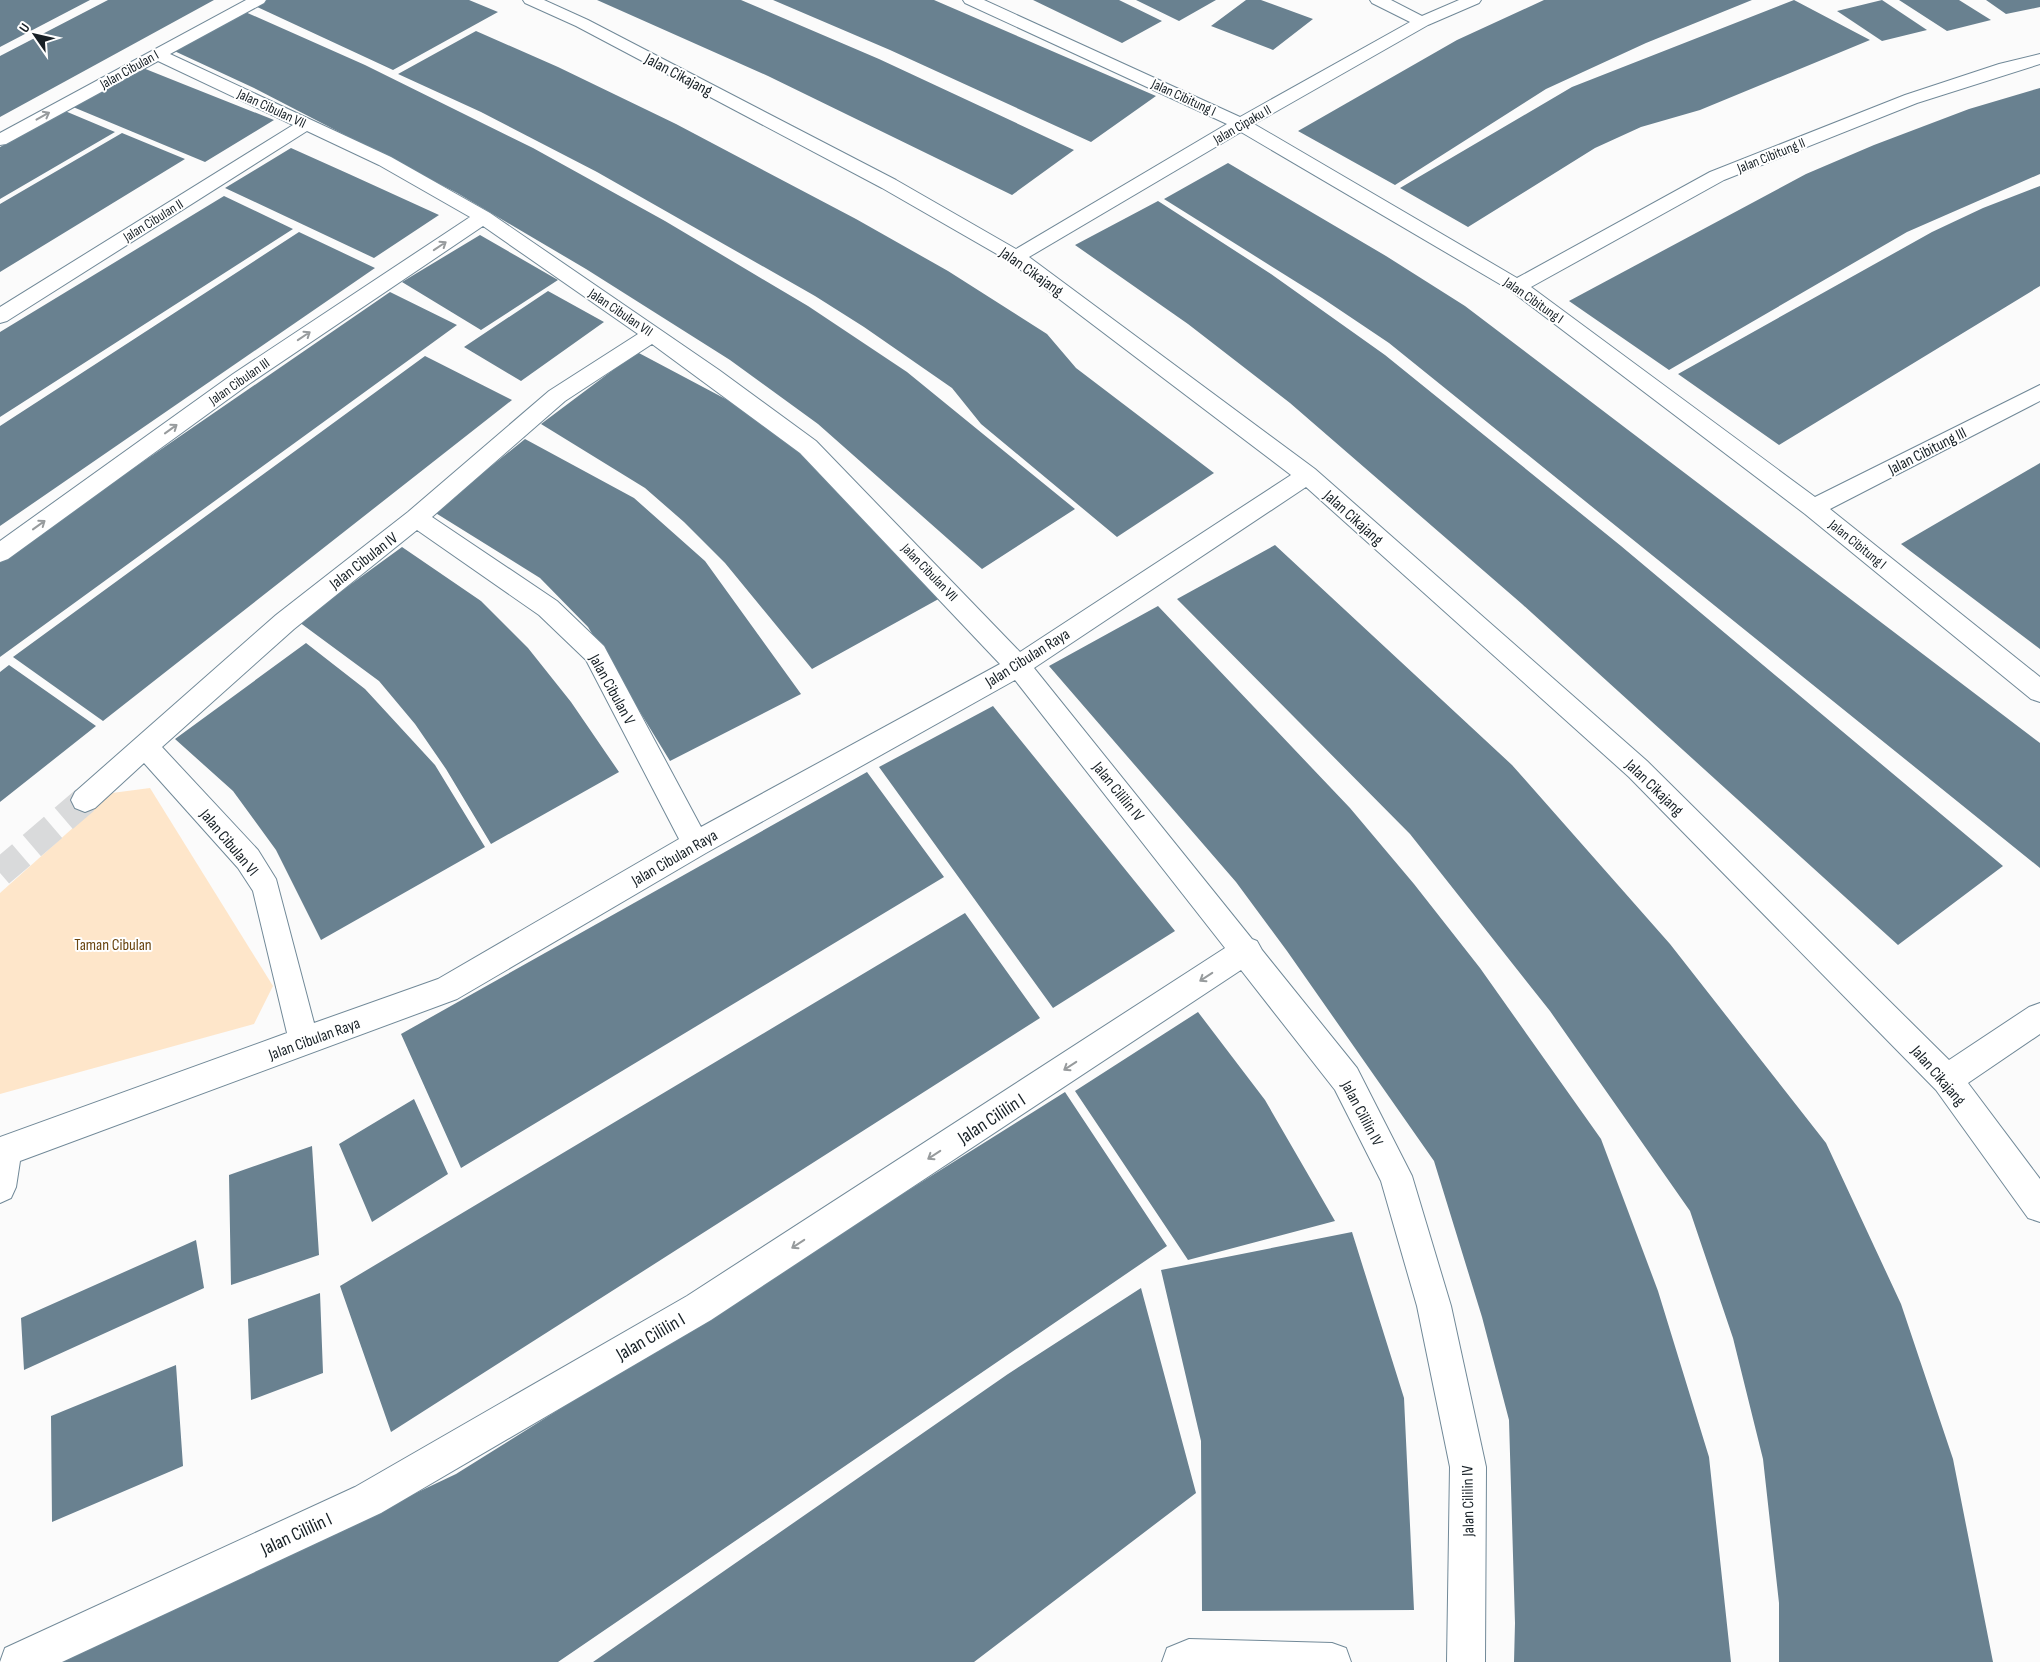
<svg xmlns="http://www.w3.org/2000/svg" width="2040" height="1662" font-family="'Sofia Sans Condensed',sans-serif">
  <rect width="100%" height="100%" fill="#fbfbfb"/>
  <!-- green -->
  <path fill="#fee6ca" d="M150 788 273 986 254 1024 0 1094V893L112 793Z"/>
  <!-- building -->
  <path fill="#698190" d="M0 0H90L0 47Z
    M108 0H214L0 117V56Z
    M260 0H469L498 12 393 70 251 4Z
    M597 0H741L879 59 1074 150 1012 195 768 76Z
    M773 0H934L1156 96 1091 142 890 50Z
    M1033 0H1119L1162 21 1122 43Z
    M1136 0H1216L1179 21Z
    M1246 0H1261L1313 19 1273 50 1211 26Z
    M1544 0H1752L1646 43 1546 89 1395 185 1298 131 1457 40Z
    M1794 0 1870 40 1700 110 1641 127 1595 148 1468 227 1400 188 1572 87Z
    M1882 0 1927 30 1882 41 1837 11Z
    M1899 0H1959L1991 20 1947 31Z
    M1986 0H2040V7L2006 14Z
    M243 11 365 65 533 148 665 221 754 274 808 306 907 372 1075 509 982 569 818 424 730 360 586 269 457 193 254 88 170 49Z
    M476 31 558 67 676 124 856 219 948 271 1047 334 1076 368 1214 473 1117 537 981 424 952 388 864 327 815 296 597 172 481 112 398 74Z
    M143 68 183 84 274 120 205 162 73 107Z
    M2040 88V174L1907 232 1669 370 1569 301 1806 174 1874 145 1969 109Z
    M65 111 115 132 0 199V147Z
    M122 133 185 159 0 272V204Z
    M291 148 349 174 439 215 374 258 225 188Z
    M1228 163 1386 256 1465 306 2040 743V868L1389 343 1322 298 1164 199Z
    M2040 186V286L1779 445 1678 374 1932 232 1983 208Z
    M224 196 293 229 0 417V332Z
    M1158 201 1271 274 1385 355 1621 546 2003 866 1898 945 1522 604 1290 403 1188 324 1075 245Z
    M299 232 375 268 0 526V426Z
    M480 235 558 280 481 330 402 282Z
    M548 291 604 322 521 381 464 347Z
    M390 292 457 325 0 657V560Z
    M637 352 752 413 804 453 944 596 812 669 725 563 684 522 645 488 541 424Z
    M425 356 512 400 103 721 13 657Z
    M525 439 634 498 705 561 801 694 670 761 588 627 540 578 434 512Z
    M2040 463V649L1901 544Z
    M1275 545 1512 765 1670 944 1826 1143 1901 1304 1953 1459 1993 1662H1779V1603L1763 1459 1733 1338 1690 1211 1550 1011 1410 834 1177 599Z
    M402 547 481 601 528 648 571 702 619 772 491 844 446 769 415 724 379 681 299 622Z
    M1158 606 1350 808 1414 884 1480 968 1601 1139 1658 1291 1709 1457 1731 1662H1514L1515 1623 1509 1420 1482 1317 1434 1161 1287 951 1236 882 1049 666Z
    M306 643 365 689 435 765 485 847 321 940 276 850 233 791 175 739Z
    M9 665 96 726 0 802V672Z
    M993 706 1175 931 1053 1008 879 767Z
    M867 772 944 877 461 1168 401 1034Z
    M965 913 1040 1018 391 1432 340 1286Z
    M1198 1012 1265 1100 1335 1221 1188 1260 1075 1091Z
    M1065 1092 1167 1246 558 1662H59L456 1474Z
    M414 1099 448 1174 372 1222 339 1144Z
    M312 1146 319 1255 231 1285 229 1175Z
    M1352 1232 1404 1398 1414 1610 1202 1611 1201 1441 1161 1270Z
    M196 1240 204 1288 24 1370 21 1318Z
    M1141 1288 1196 1493 974 1662H593L1008 1374Z
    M320 1293 323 1373 251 1400 248 1319Z
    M176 1365 183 1466 52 1522 51 1416Z"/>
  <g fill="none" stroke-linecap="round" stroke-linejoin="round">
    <!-- minor-tunnel -->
    <path stroke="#d9dadb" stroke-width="28" stroke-dasharray="28 14" stroke-linecap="butt" d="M0 873 85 800"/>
    <defs>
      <path id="minor" d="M246 0H266L264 3 170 54 391 157 490 213 719 370 816 441 1020 652 1291 475 1009 261 882 188 576 26 525 3 523 0H544L588 20 896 180 1016 249 1227 124 965 3 963 0H984L1240 117 1410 22 1372 3 1370 0H1391L1422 16 1459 0H1481L1479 3 1428 25 1254 124 1517 278 1710 172 1905 95 1999 64 2040 54V64L1917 103 1724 180 1531 287 1815 497 2040 385V401L1830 509 2040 677V702L2031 699 1805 514 1510 290 1241 132 1029 257 1315 469 1647 761 1949 1060 2029 1007 2040 1003V1034L1968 1083 2040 1179V1222L2028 1218 1936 1090 1629 777 1306 487 1034 668 1252 939 1257 941 1262 950 1357 1068 1412 1176 1451 1306 1486 1467 1485 1662H1447L1450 1467 1417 1306 1381 1181 1335 1090 1241 970 711 1320 381 1513 62 1662H0L5 1648 355 1487 687 1296 1225 948 1015 680 706 853 457 999 20 1161 16 1187 11 1198 0 1203V1137L287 1033 253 891 238 868 144 763 95 808 85 812 75 808 71 800 75 792 276 615 408 512 549 391 638 334 483 226 249 384 8 559 0 562V541L233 374 470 217 379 165 307 131 7 321 0 323V307L293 125 158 61 6 144 0 145V133ZM652 344 800 453 1000 664 701 827 604 646 557 601 432 517 565 401ZM417 530 539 615 586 660 679 839 438 979 314 1023 276 879 258 850 162 747 294 629Z
        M1189 1639 1332 1643 1346 1648 1351 1662H1162L1167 1648Z"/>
    </defs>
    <!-- minor casing -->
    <use href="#minor" stroke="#718998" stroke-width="2"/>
    <!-- minor -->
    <use href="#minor" fill="#fff" fill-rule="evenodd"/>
  </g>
  <!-- one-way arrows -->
  <defs><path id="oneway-shaft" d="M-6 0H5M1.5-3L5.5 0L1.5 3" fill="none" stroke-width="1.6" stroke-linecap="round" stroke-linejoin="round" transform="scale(1.25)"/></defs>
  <g stroke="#979b9d">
    <use href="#oneway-shaft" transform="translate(43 116) rotate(-29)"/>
    <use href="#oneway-shaft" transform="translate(440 246) rotate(-34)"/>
    <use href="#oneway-shaft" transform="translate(304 336) rotate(-34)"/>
    <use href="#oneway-shaft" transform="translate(171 429) rotate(-36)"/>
    <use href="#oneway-shaft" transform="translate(39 525) rotate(-36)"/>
    <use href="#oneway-shaft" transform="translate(1206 977) rotate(147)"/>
    <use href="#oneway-shaft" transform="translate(1070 1066) rotate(147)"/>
    <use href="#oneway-shaft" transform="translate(934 1155) rotate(147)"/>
    <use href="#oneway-shaft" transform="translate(798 1244) rotate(147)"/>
  </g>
  <g text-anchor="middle" stroke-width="4" stroke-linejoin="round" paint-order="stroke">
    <!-- far-street labels -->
    <g font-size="14" fill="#172026" stroke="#fff">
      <text transform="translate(129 69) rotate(-29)" y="5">Jalan Cibulan I</text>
      <text transform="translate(1184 97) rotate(25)" y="5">Jalan Cibitung I</text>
      <text transform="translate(272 108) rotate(25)" y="5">Jalan Cibulan VII</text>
      <text transform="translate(1242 124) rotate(-30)" y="5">Jalan Cipaku II</text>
      <text transform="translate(1771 155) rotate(-22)" y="5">Jalan Cibitung II</text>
      <text transform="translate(153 220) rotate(-32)" y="5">Jalan Cibulan II</text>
      <text transform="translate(1534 300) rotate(35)" y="5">Jalan Cibitung I</text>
      <text transform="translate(621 312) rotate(34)" y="5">Jalan Cibulan VII</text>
      <text transform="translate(239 381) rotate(-35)" y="5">Jalan Cibulan III</text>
      <text transform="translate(1858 544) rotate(39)" y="5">Jalan Cibitung I</text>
      <text transform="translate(930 572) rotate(46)" y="5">Jalan Cibulan VII</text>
    </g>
    <!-- street labels -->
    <g font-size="16" fill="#172026" stroke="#fff">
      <text transform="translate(679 74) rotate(28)" y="6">Jalan Cikajang</text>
      <text transform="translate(1032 271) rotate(35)" y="6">Jalan Cikajang</text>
      <text transform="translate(1927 450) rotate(-27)" y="6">Jalan Cibitung III</text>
      <text transform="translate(1354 517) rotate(42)" y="6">Jalan Cikajang</text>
      <text transform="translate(363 560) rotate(-38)" y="6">Jalan Cibulan IV</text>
      <text transform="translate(1027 657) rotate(-32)" y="6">Jalan Cibulan Raya</text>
      <text transform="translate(613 689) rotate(61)" y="6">Jalan Cibulan V</text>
      <text transform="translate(1655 787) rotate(44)" y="6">Jalan Cikajang</text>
      <text transform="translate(1119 791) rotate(51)" y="6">Jalan Cililin IV</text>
      <text transform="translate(230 842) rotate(50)" y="6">Jalan Cibulan VI</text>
      <text transform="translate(674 857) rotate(-30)" y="6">Jalan Cibulan Raya</text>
      <text transform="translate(314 1038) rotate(-20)" y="6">Jalan Cibulan Raya</text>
      <text transform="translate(1939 1075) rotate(49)" y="6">Jalan Cikajang</text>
      <text transform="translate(1363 1113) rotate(62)" y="6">Jalan Cililin IV</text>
      <text transform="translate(1467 1501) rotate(-91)" y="6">Jalan Cililin IV</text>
    </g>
    <!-- park labels -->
    <g font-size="16" fill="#6a4611" stroke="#fff">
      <text x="113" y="950">Taman Cibulan</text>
    </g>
    <!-- near-street labels -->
    <g font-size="19" fill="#172026" stroke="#fff">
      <text transform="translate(991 1118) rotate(-33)" y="7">Jalan Cililin I</text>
      <text transform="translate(650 1336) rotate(-30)" y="7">Jalan Cililin I</text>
      <text transform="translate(296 1533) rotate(-25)" y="7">Jalan Cililin I</text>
    </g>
  </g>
  <!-- north arrow -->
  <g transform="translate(35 35) rotate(304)" stroke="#ffffff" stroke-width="4" paint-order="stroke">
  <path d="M0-4L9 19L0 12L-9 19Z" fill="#172026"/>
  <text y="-8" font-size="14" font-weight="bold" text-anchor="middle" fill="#172026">U</text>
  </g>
</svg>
